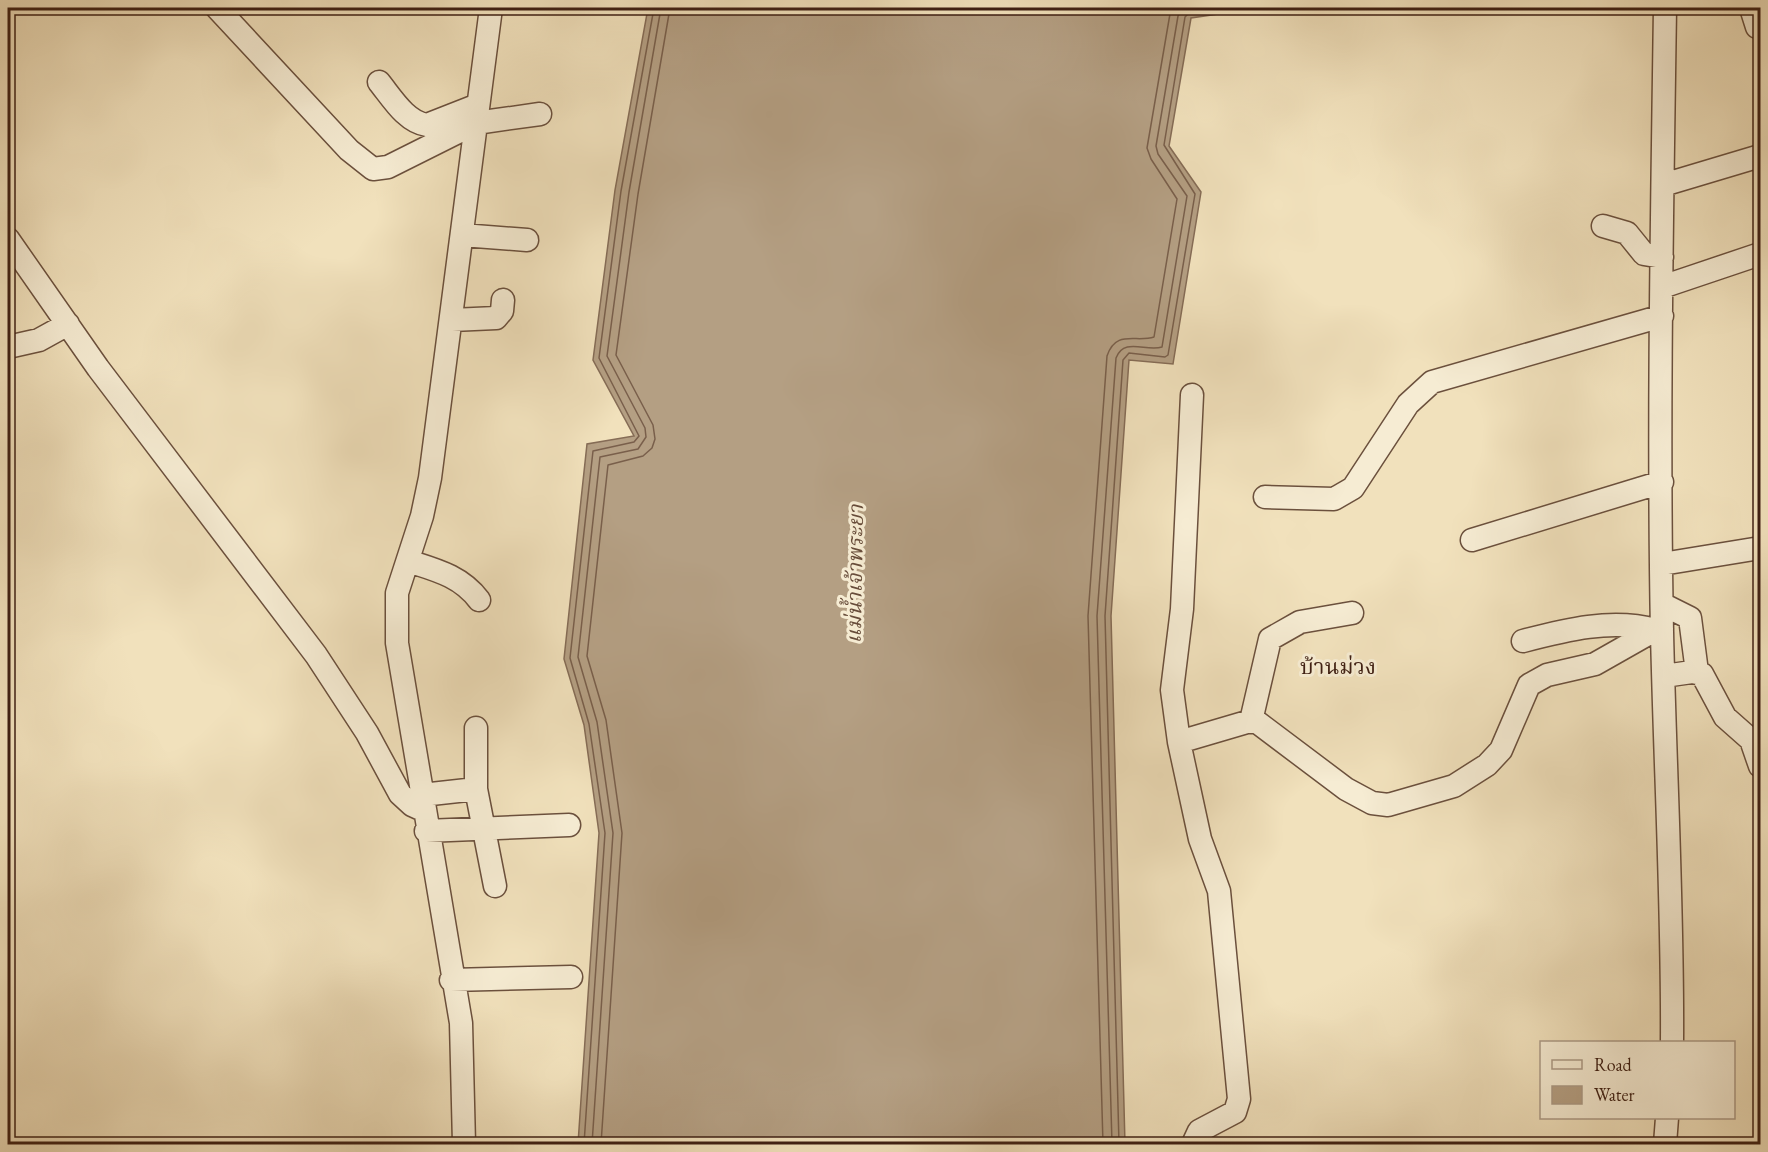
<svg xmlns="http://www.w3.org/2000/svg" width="1768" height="1152" font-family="'EB Garamond','Noto Serif Thai',serif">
  <rect width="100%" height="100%" fill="#f1e1bc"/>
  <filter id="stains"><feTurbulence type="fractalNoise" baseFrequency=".00333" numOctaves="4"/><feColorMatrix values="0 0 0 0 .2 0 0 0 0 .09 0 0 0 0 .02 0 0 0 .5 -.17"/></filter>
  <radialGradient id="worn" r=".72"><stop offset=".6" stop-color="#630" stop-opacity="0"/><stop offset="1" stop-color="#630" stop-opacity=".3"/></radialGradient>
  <!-- water -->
  <path fill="#b49f83" stroke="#856c56" stroke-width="1.5" d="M648 8H1219L1218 14 1191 18 1169 146 1201 192 1173 364 1129 360 1111 616 1125 1144H578L599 833 584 725 564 659 587 444 634 436 593 360 615 190Z"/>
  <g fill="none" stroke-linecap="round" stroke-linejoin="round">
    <!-- shore -->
    <path stroke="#795f4b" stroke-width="1.5" d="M584 1144 605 833 589 724 570 658 593 451 634 442 639 436 599 358 621 191 654 8
      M592 1144 613 833 597 722 578 657 600 457 638 449 646 437 645 428 607 356 629 192 661 8
      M601 1144 622 833 606 720 587 656 608 465 643 456 652 448 655 439 653 425 616 355 638 194 670 8
      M1103 1144 1088 616 1107 356C1116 329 1136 343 1154 337L1177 199 1151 159 1147 148 1171 8
      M1112 1144 1097 616 1116 358C1124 337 1146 352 1162 347L1187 196 1158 154 1156 146 1178 16 1183 8
      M1119 1144 1105 616 1123 360 1129 353 1165 357 1168 355 1195 194 1164 145 1185 17 1190 12 1213 8"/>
    <defs>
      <path id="minor" d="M217 8 349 150 373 169 388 167 476 123 540 114
        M1665 8C1662 215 1658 424 1662 632 1665 769 1673 905 1672 1042
        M1751 8 1757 27
        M379 82C392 98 406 122 427 125L478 105
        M1663 185 1760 156
        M1603 226 1627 233 1644 254 1662 257
        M462 235 527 240
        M8 239 98 368 316 655 367 733 400 794 412 805 423 810
        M1662 287 1760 254
        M452 320 496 318 502 311 503 300
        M8 347 39 340 68 324
        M1192 395 1182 609 1172 690 1179 742 1200 839 1219 891 1239 1099 1235 1112 1199 1131 1193 1144
        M1265 497 1334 499 1353 488 1408 404 1432 382 1662 316
        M1472 540 1662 482
        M408 561C436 570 461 576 479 600
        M1662 564 1760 548
        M1662 604 1690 618 1697 672
        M1523 641C1565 630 1612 618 1655 630
        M1664 676 1692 672 1702 674 1725 717 1751 740 1760 766
        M1251 721 1270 639 1300 622 1352 613
        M1179 742 1247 722H1257L1346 789 1372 803 1388 805 1454 786 1487 765 1501 750 1529 685 1547 675 1595 664 1655 630 1662 629
        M476 789 495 886
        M422 795 476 789V728
        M426 831 569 825
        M451 980 571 977
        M464 1144 461 1023 397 643V593L422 516 430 478 491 8
        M1665 1144 1667 1118"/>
    </defs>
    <!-- minor casing -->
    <use href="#minor" stroke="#6b503d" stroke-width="25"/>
    <!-- minor -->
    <use href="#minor" stroke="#f6ecd3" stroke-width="22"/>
  </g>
  <g text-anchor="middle" stroke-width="6" stroke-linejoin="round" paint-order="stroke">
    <!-- water labels -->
    <g font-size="21" font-style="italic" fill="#674c3a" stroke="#f6ecd3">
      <text transform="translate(855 574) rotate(-89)" y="7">แม่น้ำเจ้าพระยา</text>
    </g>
    <!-- quarter labels -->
    <g font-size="22" fill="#3e1f13" stroke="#f6ecd3">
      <text x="1338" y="674">บ้านม่วง</text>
    </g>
  </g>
  <!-- margin -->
  <rect width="1768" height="1152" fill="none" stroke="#f1e1bc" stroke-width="30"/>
  <rect x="9" y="9" width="1750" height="1134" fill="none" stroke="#3e1f13" stroke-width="3"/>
  <rect x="15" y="15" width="1738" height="1122" fill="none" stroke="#3e1f13" stroke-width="1.5"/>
  <!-- legend -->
  <rect x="1540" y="1041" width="195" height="78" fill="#f6ecd3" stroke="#ac9a86" stroke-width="1.5"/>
  <rect x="1552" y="1060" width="30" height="9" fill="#f6ecd3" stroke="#ac9a86" stroke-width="1.5"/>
  <text x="1594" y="1071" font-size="18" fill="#3e1f13">Road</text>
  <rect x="1552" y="1086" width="30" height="18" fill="#b49f83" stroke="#ac9a86" stroke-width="1.5"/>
  <text x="1594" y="1101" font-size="18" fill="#3e1f13">Water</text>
  <rect width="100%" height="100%" filter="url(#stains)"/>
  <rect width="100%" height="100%" fill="url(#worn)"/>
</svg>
